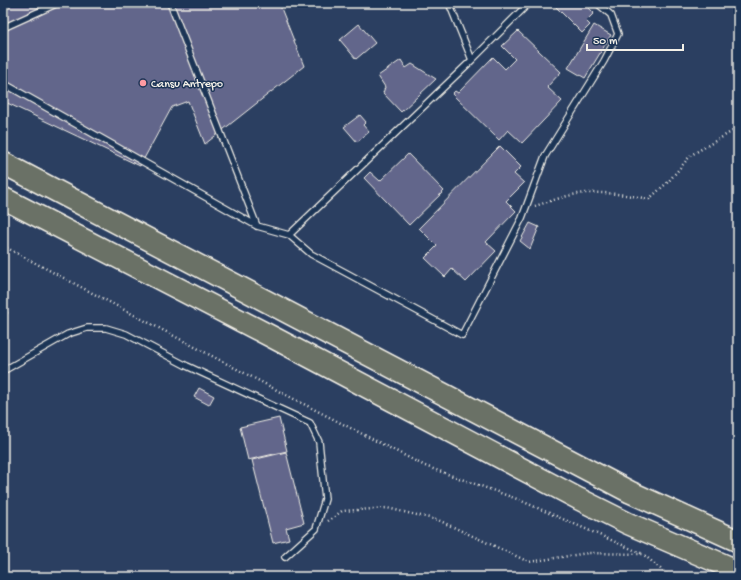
<svg xmlns="http://www.w3.org/2000/svg" width="741" height="580" font-family="'Gochi Hand',sans-serif">
  <rect width="100%" height="100%" fill="#2b3f61"/>
  <filter id="ink" filterUnits="userSpaceOnUse"><feTurbulence type="fractalNoise" baseFrequency=".025" numOctaves="2"/><feDisplacementMap in="SourceGraphic" scale="8" xChannelSelector="R" yChannelSelector="G"/><feConvolveMatrix kernelMatrix="1 2 1 2 8 2 1 2 1" color-interpolation-filters="sRGB"/></filter>
  <g filter="url(#ink)">
    <!-- building -->
    <path fill="#62668b" stroke="#f4f1e8" d="M3 3H279L304 66 205 144 188 101 172 107 140 166 3 101Z
      M558 3H584L594 13 586 21 590 25 582 33 555 6Z
      M359 24 375 43 356 59 340 40Z
      M594 25 611 35 585 78 568 68Z
      M518 31 561 72 547 87 562 101 522 143 508 130 499 140 452 94 455 91 458 93 493 57 505 69 515 59 502 46Z
      M401 60 406 68 412 64 436 79 401 112 383 93 385 87 378 76Z
      M360 115 366 122 363 125 369 132 357 142 344 127Z
      M500 146 521 167 514 174 524 183 506 201 516 211 486 242 496 251 466 282 452 269 445 277 425 258 437 246 419 228Z
      M408 154 444 191 409 225 364 178 370 172 380 181Z
      M530 223 539 227 530 249 520 241Z
      M3 307 8 313 3 317Z
      M199 388 214 396 209 405 194 397Z
      M279 418 287 451 248 460 240 427Z
      M286 452 304 523 286 528 289 539 273 543 252 460Z"/>
    <g fill="none" stroke-linecap="round" stroke-linejoin="round">
      <defs>
        <path id="lane" d="M170 3 257 226
          M3 28 58 3
          M472 60 529 3
          M3 83 257 226 289 235 311 254 462 335 522 218 545 156 604 61 618 34 611 15 597 3
          M289 235 472 60 449 3
          M3 371 68 334 87 328H106L126 334 187 366 310 423 319 442 325 499 316 529 285 557"/>
        <path id="highway" d="M3 163 630 492 738 541
          M3 198 276 339 579 499 627 523 738 571"/>
      </defs>
      <!-- lane casing -->
      <use href="#lane" stroke="#f4f1e8" stroke-width="8"/>
      <!-- highway casing -->
      <use href="#highway" stroke="#f4f1e8" stroke-width="24"/>
      <!-- path -->
      <path stroke="#f4f1e8" stroke-width="2.5" stroke-dasharray="1 3" stroke-linecap="butt" d="M535 206C551 201 569 194 587 193 608 192 628 195 649 199L668 182 691 155 738 128
        M3 246 288 396 425 466 517 499 643 554
        M328 521 342 511 387 508 438 520 529 562 588 553 643 554 670 577"/>
      <!-- lane -->
      <use href="#lane" stroke="#1d3557" stroke-width="5.5"/>
      <!-- highway -->
      <use href="#highway" stroke="#6a7166" stroke-width="21"/>
    </g>
  </g>
  <!-- markers -->
  <circle fill="#ff9aa2" stroke="#1d3557" stroke-width="1.5" cx="143" cy="83" r="4"/>
  <g text-anchor="middle" stroke-width="3" stroke-linejoin="round" paint-order="stroke">
    <!-- poi labels -->
    <g font-size="12" fill="#f4f1e8" stroke="#1d3557" text-anchor="start">
      <text x="151" y="87">Cansu Antrepo</text>
    </g>
  </g>
  <!-- margin -->
  <rect width="741" height="580" fill="none" stroke="#1d3557" stroke-width="16"/>
  <rect x="8" y="8" width="725" height="564" fill="none" stroke="#f4f1e8" stroke-width="1.5" filter="url(#ink)"/>
  <!-- scale -->
  <path d="M587 44v6h96v-6" fill="none" stroke="#f4f1e8" stroke-width="2"/>
  <text x="593" y="44" font-size="12" fill="#f4f1e8" stroke="#1d3557" stroke-width="3" paint-order="stroke">50 m</text>
</svg>
